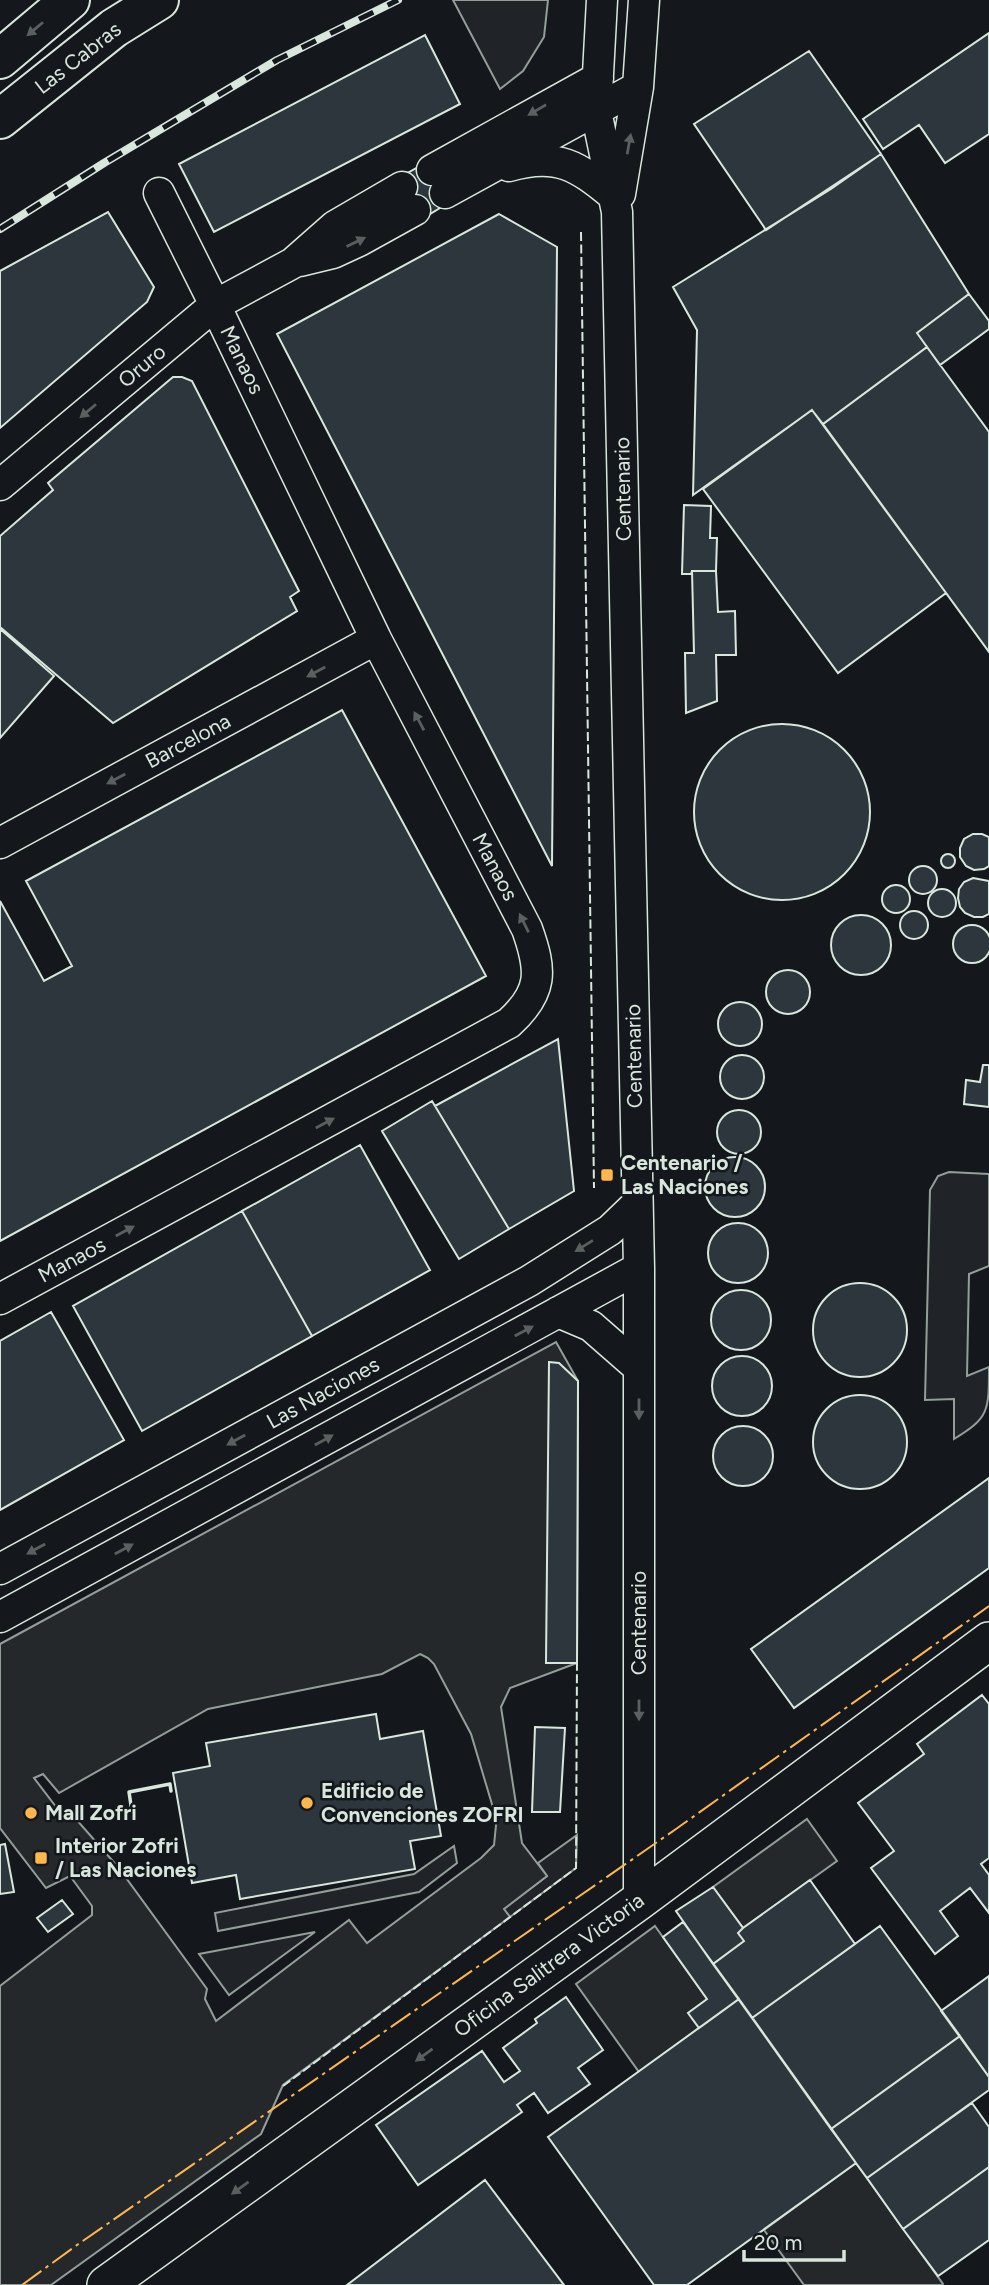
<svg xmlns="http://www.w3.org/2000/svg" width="989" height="2285" font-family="Figtree,sans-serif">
  <rect width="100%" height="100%" fill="#14181c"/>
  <!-- green -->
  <path fill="#202428" stroke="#939e99" stroke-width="2" d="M453 0H548L544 37 523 71 500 89Z
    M949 1172 989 1174V1266L969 1274 967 1376 989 1367C989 1411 989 1418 954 1439V1399L925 1400 930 1190 938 1176Z
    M577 1835 576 1868 510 1917 503 1909 547 1876 538 1863Z
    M454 1846 457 1863 419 1892 218 1931 215 1913 414 1874Z
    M315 1932 229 1995 199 1954Z"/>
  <!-- parking -->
  <path fill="#24282b" stroke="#939e99" stroke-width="2" fill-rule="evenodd" d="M556 1342 578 1381 577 1663 510 1688 501 1707 522 1843 547 1876 504 1909 510 1917 283 2085 261 2134 51 2285H0V1986L92 1915V1906L70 1876 46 1888 0 1828V1644ZM420 1654 428 1658 434 1664 471 1734 494 1811 496 1825 494 1845 481 1858 367 1943 349 1920 216 2021 205 1999 207 1989 118 1867 76 1819 60 1812 34 1778 43 1774 59 1793 208 1709 382 1674Z
    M807 1819 837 1861 743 1928 713 1887Z
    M655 1926 707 1999 699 2028 639 2072 576 1984Z
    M856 2163 943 2284 942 2285H804L764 2230Z"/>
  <!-- building -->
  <path fill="#2c363c" stroke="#d8e6dc" stroke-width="2" d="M989 33V134L945 163 919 125 883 149 863 119Z
    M425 35 460 104 214 232 179 164Z
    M809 51 881 154 766 230 694 124Z
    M881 154 969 294 917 333 927 347 823 424 812 410 693 495 697 330 673 287 831 189Z
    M427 162 450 202 420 220 397 179Z
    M108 212 154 287 147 302 0 428V271Z
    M499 214 557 247 552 866 277 334Z
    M969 294 989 321V329L940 365 917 333Z
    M927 347 989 432V652L823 424Z
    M173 377H182L192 381 299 591 290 597 297 611 113 723 0 627V536L53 490 48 483Z
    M812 410 946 593 838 673 703 489Z
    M684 505 711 506 710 538H717L716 571H692L691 574H682Z
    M692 571H716L718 612 735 611 736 655H716L717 701 686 713 685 653H694Z
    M0 629 54 676 0 738Z
    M342 710 486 976 0 1241V901L44 981 72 966 26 881Z
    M694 812a88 88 0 1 1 176 0a88 88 0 1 1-176 0Z
    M973 834H982L989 837V866L984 869 974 870 966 866 960 857V848L964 839Z
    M941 861a7 7 0 1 1 14 0a7 7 0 1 1-14 0Z
    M909 880a14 14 0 1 1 28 0a14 14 0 1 1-28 0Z
    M973 878 989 881V914L983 917H974L965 913 960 907 958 898 959 889 964 882Z
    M882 899a14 14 0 1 1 28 0a14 14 0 1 1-28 0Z
    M928 903a14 14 0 1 1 28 0a14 14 0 1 1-28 0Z
    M900 925a14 14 0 1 1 28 0a14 14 0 1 1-28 0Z
    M831 945a30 30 0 1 1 60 0a30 30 0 1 1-60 0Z
    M953 944a19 19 0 1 1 38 0a19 19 0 1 1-38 0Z
    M766 992a22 22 0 1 1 44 0a22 22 0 1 1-44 0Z
    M718 1024a22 22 0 1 1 44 0a22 22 0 1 1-44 0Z
    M558 1039 574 1191 509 1229 435 1106Z
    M720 1077a22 22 0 1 1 44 0a22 22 0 1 1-44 0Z
    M983 1065H989V1107L964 1104 966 1080 980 1082Z
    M432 1101 509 1229 459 1259 382 1131Z
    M717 1132a22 22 0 1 1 44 0a22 22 0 1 1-44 0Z
    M360 1145 430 1270 312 1336 242 1211Z
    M705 1187a30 30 0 1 1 60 0a30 30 0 1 1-60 0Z
    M242 1211 312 1336 142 1431 73 1306Z
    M708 1253a30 30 0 1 1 60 0a30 30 0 1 1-60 0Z
    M813 1330a47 47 0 1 1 94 0a47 47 0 1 1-94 0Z
    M711 1320a30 30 0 1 1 60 0a30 30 0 1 1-60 0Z
    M51 1312 124 1440 0 1510V1341Z
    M712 1386a30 30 0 1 1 60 0a30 30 0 1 1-60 0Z
    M549 1362 559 1363 578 1381 577 1663H546Z
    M813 1442a47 47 0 1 1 94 0a47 47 0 1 1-94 0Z
    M713 1456a30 30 0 1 1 60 0a30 30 0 1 1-60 0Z
    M989 1478V1568L794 1708 751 1649Z
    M982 1695 989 1704V1858L981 1864 989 1875V1913L970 1888 940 1911 958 1936 935 1954 871 1868 894 1851 858 1803 924 1754 917 1744Z
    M376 1714 380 1739 423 1731 441 1836 410 1841 415 1869 240 1899 236 1875 192 1883 173 1773 210 1766 206 1743Z
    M535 1727 565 1728 560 1812H532Z
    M5 1844 14 1892 0 1894V1845Z
    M810 1880 855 1944 752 2018 713 1964 744 1941 738 1933 743 1928Z
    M713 1887 743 1928 738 1933 744 1941 713 1964 676 1911Z
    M62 1900 73 1914 48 1932 37 1918Z
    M683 1922 739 1999 699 2028 688 2013 707 1999 663 1937Z
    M880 1926 960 2036 831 2129 752 2018Z
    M989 1976V2077L941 2011Z
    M566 1997 603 2050 578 2068 590 2084 548 2113 534 2093 517 2105 522 2112 418 2185 376 2125 482 2051 504 2082 520 2071 503 2048 537 2023 535 2019Z
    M739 1999 856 2163 687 2285H654L548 2137Z
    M960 2036 989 2077V2090L867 2178 831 2129Z
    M972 2103 989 2127V2167L903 2229 867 2178Z
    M989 2167V2240L938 2276 903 2229Z
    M485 2180 564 2285H347Z"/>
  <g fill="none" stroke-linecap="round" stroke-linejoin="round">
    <defs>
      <path id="minor" d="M602 0 596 111 617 212 639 1268V1901
        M509 166C557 152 578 166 614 196
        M432 170 598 78
        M445 193 638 87
        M620 194 638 87 644 0
        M300 261 333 253 359 241 415 210
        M0 485 215 305 293 263 335 226 402 187
        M0 843 376 639
        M0 1299 509 1023C543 992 542 971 527 929L376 639 215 305 159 193
        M558 1312 591 1326 639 1368
        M0 1569 529 1281 610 1230 637 1204
        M0 1617 639 1268"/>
      <path id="tertiary" d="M106 2285 639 1901 989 1641"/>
      <path id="primary" d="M0 59 70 0
        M0 119 114 28 159 0"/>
    </defs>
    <!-- minor casing -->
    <use href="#minor" stroke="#d8e6dc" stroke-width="33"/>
    <!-- tertiary casing -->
    <use href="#tertiary" stroke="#d8e6dc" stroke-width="40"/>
    <!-- primary casing -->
    <use href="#primary" stroke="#d8e6dc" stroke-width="42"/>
    <!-- minor -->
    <use href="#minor" stroke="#14181c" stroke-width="30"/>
    <!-- tertiary -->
    <use href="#tertiary" stroke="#14181c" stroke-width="37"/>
    <!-- primary -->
    <use href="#primary" stroke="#14181c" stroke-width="38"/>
    <defs>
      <path id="rail" d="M0 229 104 163 277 60 398 0"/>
    </defs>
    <!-- rail casing -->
    <use href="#rail" stroke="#d8e6dc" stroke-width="8"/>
    <!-- rail -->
    <use href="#rail" stroke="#14181c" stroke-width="5" stroke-dasharray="16" stroke-linecap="butt"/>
    <!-- fence -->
    <path stroke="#d8e6dc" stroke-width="2" stroke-dasharray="9 3.5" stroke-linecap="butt" d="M581 232 594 1188
      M283 2086 576 1868 577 1661"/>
    <!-- wall -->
    <path stroke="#d8e6dc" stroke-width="3.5" d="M132 1812 129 1792 170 1784 171 1791"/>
    <!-- power -->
    <path stroke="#ffb74d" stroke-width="2" stroke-dasharray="24 5 3.5 5" stroke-linecap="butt" d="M22 2285 77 2245 676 1829 989 1606"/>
  </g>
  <!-- one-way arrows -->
  <defs><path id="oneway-solid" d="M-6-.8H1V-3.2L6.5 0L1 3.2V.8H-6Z" transform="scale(1.75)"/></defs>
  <g fill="#59605f">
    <use href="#oneway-solid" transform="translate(35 29) rotate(140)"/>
    <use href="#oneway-solid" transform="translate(537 110) rotate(150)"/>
    <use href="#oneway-solid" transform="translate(629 144) rotate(-80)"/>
    <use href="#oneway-solid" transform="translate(356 242) rotate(-26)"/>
    <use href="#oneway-solid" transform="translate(88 411) rotate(140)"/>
    <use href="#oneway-solid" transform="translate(316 672) rotate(152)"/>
    <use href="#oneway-solid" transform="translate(419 721) rotate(-118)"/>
    <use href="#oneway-solid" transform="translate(116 779) rotate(152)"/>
    <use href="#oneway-solid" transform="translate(524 923) rotate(-116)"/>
    <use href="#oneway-solid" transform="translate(325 1123) rotate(-28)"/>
    <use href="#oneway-solid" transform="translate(125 1231) rotate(-28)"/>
    <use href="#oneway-solid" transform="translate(584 1246) rotate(148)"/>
    <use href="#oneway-solid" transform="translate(524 1331) rotate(-28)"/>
    <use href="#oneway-solid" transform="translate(639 1409) rotate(90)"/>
    <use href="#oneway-solid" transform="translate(236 1440) rotate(151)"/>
    <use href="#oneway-solid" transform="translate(324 1440) rotate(-29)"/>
    <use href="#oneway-solid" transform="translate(36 1549) rotate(151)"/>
    <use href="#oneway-solid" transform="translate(124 1549) rotate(-29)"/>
    <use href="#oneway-solid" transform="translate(639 1710) rotate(90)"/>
    <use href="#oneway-solid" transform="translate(424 2055) rotate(144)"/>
    <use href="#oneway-solid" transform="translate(240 2188) rotate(144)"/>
  </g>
  <!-- markers -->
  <g fill="#ffb74d" stroke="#14181c" stroke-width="2.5">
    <rect x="600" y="1168" width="14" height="14" rx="3.5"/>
    <circle cx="307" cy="1803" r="7"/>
    <circle cx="31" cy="1813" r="7"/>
    <rect x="34" y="1851" width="14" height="14" rx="3.5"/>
  </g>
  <g text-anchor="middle" stroke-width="5" stroke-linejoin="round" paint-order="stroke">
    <!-- street labels -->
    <g font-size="21" fill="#d8e6dc" stroke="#14181c">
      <text transform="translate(78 58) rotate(-38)" y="7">Las Cabras</text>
      <text transform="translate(242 360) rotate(64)" y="7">Manaos</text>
      <text transform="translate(142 366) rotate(-40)" y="7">Oruro</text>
      <text transform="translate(623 489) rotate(-91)" y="7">Centenario</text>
      <text transform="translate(188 741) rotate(-28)" y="7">Barcelona</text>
      <text transform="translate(495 867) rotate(62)" y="7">Manaos</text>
      <text transform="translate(634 1056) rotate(-91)" y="7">Centenario</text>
      <text transform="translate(72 1260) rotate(-28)" y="7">Manaos</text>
      <text transform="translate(323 1393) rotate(-29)" y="7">Las Naciones</text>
      <text transform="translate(639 1623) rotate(-90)" y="7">Centenario</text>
      <text transform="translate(549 1965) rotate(-36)" y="7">Oficina Salitrera Victoria</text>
    </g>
    <!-- poi labels -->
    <g font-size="21" font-weight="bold" fill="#d8e6dc" stroke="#14181c" text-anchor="start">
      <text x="621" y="1170">Centenario /<tspan x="621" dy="24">Las Naciones</tspan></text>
      <text x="321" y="1798">Edificio de<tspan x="321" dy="24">Convenciones ZOFRI</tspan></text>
      <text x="45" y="1820">Mall Zofri</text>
      <text x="55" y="1853">Interior Zofri<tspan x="55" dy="24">/ Las Naciones</tspan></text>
    </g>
  </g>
  <!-- scale -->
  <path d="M744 2250v10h100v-10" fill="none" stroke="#d8e6dc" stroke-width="3.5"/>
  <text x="754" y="2250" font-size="21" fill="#d8e6dc" stroke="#14181c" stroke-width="5" paint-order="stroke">20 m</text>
</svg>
